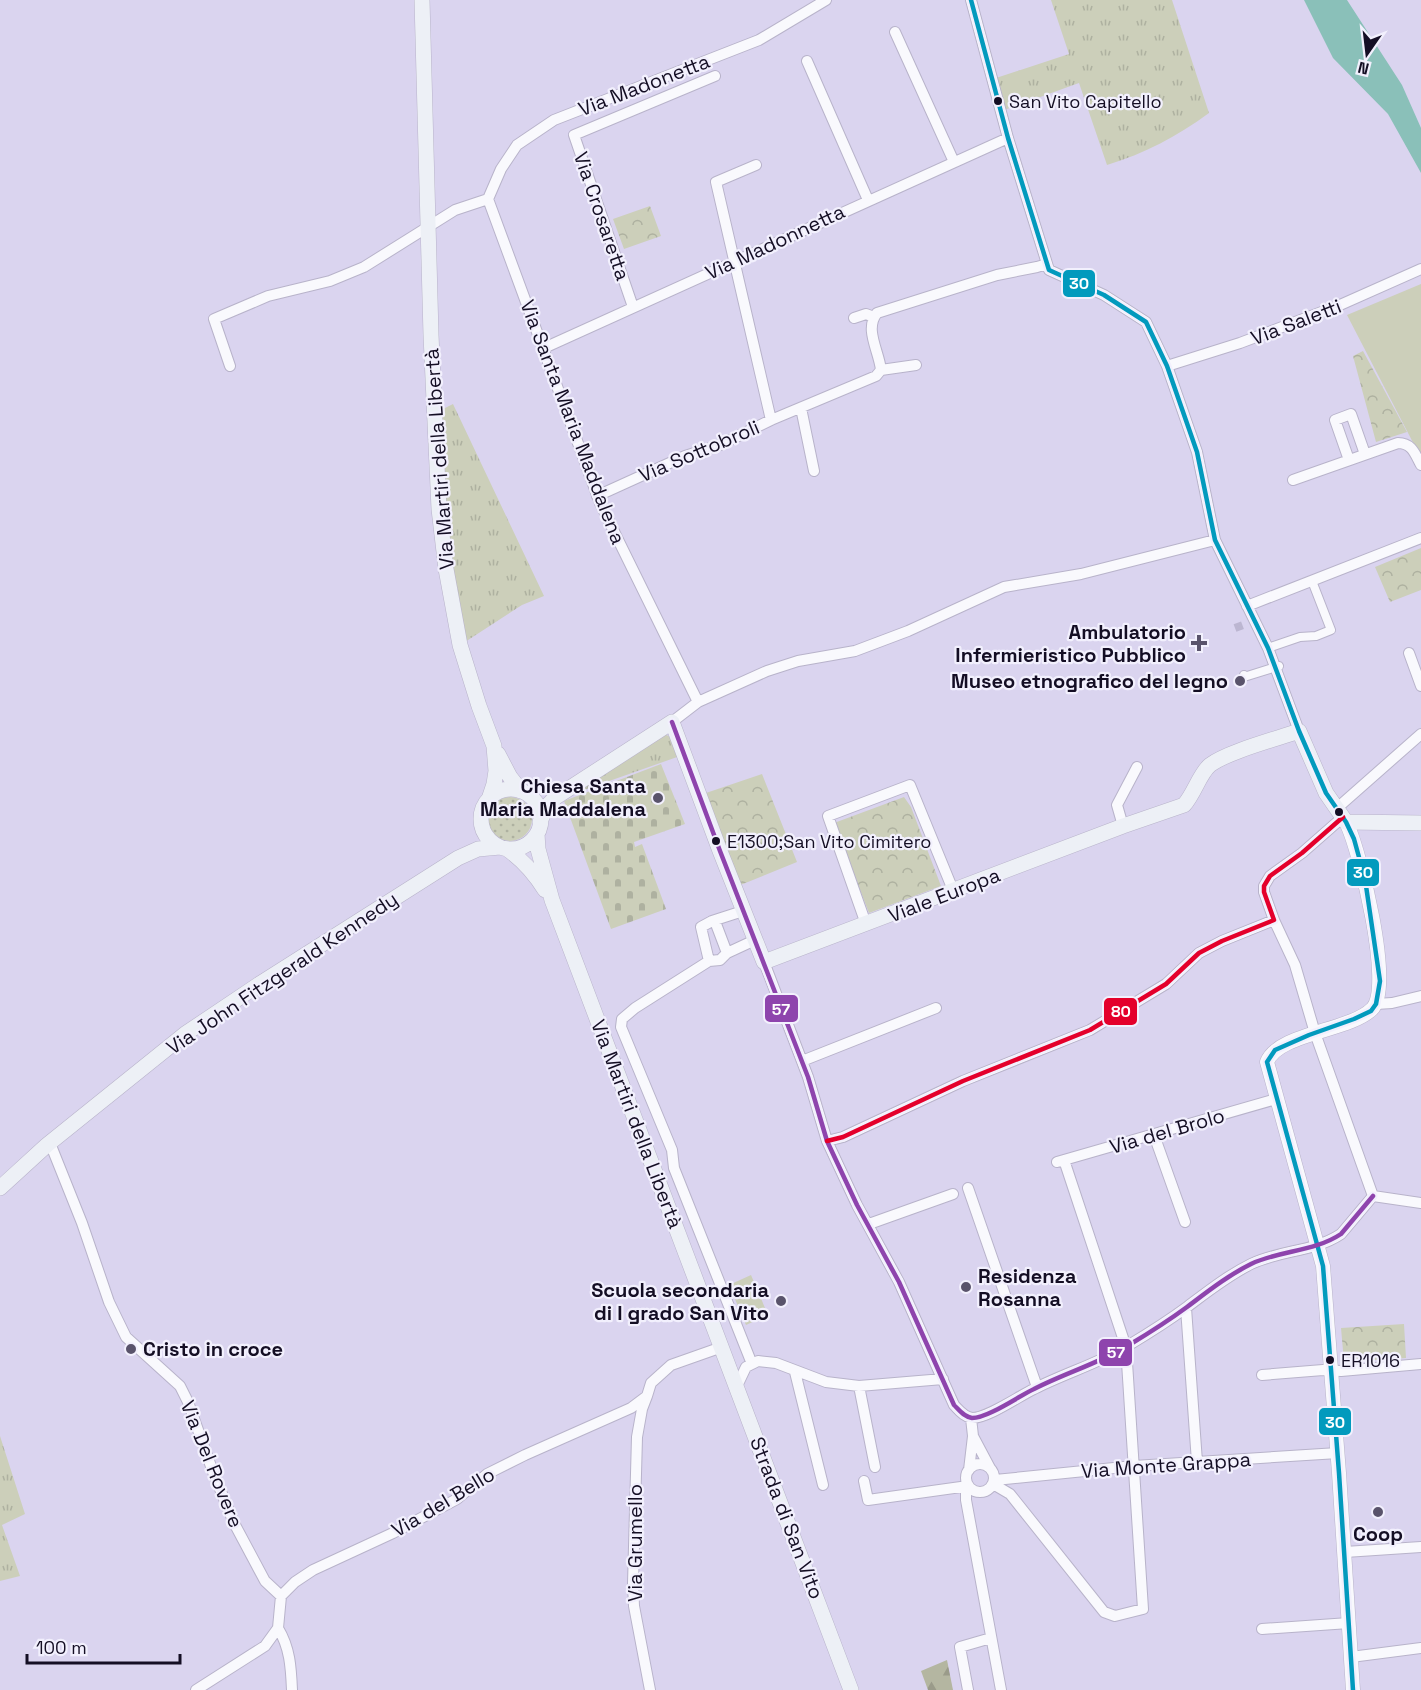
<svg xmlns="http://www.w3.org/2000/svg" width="1421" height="1690" font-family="'Space Grotesk',sans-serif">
  <defs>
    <pattern id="grass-tufts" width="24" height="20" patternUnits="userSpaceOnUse" patternTransform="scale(1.5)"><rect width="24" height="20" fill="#cccfba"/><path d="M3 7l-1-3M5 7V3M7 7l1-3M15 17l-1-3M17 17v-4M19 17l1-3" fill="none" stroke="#aeb1a0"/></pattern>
    <pattern id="forest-firs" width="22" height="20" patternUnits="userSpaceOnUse" patternTransform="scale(1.5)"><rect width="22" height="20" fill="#b4b6a1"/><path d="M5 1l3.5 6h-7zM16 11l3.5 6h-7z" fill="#9a9b8a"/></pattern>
    <pattern id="cemetery-stones" width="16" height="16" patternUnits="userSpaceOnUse" patternTransform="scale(1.5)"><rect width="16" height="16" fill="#cccfba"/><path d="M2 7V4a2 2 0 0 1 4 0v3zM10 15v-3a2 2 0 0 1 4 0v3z" fill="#aeb1a0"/></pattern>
    <pattern id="park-crowns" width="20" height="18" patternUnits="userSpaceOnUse" patternTransform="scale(1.5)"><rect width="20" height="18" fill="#cccfba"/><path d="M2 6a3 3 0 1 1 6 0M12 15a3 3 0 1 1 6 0" fill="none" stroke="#aeb1a0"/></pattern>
    <pattern id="garden-dots" width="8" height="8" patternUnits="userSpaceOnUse" patternTransform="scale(1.5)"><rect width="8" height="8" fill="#cccfba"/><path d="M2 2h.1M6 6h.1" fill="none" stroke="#aeb1a0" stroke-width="1.8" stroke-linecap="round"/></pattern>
  </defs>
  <rect width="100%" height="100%" fill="#dad4ef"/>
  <!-- grass -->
  <path fill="url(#grass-tufts)" d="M1051 0H1172L1209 113C1176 137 1146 153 1107 165L1079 83 1004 110 996 78 1069 54Z
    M453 404 544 596 522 605 465 642 450 572 441 410Z
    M663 733 674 739 680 756 564 797Z
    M0 1436 25 1514 2 1525 20 1576 0 1581Z"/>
  <!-- forest -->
  <path fill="url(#forest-firs)" d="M947 1660 953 1690H928L921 1671Z"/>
  <!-- cemetery -->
  <path fill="url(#cemetery-stones)" d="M661 764 685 824 634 842 635 847 642 844 666 909 611 929 564 801Z"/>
  <!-- park -->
  <path fill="url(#park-crowns)" d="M650 206 661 236 624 249 613 219Z
    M1363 351 1407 432 1376 442 1353 356Z
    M1421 548V590L1390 602 1375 567Z
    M762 774 797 862 738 886 703 794Z
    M904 797 911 807 941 886 869 913 834 823Z
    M1404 1324 1406 1358 1344 1362 1341 1328Z"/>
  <!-- garden -->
  <path fill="url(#garden-dots)" d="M488 819a22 22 0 1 1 44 0a22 22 0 1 1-44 0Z"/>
  <!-- pitch -->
  <path fill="#cccfba" d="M1421 284V458L1347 315Z
    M751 1275 768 1315 746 1325 729 1285Z"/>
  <!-- water -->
  <path fill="#8ac0b9" d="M1304 0H1347L1402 85 1421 128V173L1388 114 1333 58Z"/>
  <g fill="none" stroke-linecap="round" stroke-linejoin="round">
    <!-- pedestrian-tunnel -->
    <path stroke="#bcb6d1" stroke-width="8" stroke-dasharray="8 4" stroke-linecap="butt" d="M1235 628 1243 625"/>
    <defs>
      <path id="pedestrian" d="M1268 648 1300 637 1316 636 1331 630 1312 581
        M1244 675V677L1279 666"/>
      <path id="minor" d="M971 0 1008 138 1049 270 1104 295 1146 322 1167 366 1197 452 1215 540 1268 648 1299 731
        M895 32 954 162
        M807 61 868 200
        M756 165 716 182 771 420
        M488 199 600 503 698 702
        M488 199 501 169 517 145 554 120 759 40 826 0
        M633 307 574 135 715 76
        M854 318 866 314 874 317
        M544 348 1008 138
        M230 366 214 319 268 296 330 281 364 267 455 210 488 199
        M1167 366 1240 343 1340 305 1421 269
        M881 370 916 365
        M801 408 814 471
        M1349 460 1335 420 1351 414 1365 454
        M1293 480 1398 443C1412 443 1415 454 1421 465
        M597 496 685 456 720 445 771 420 876 376 881 370C879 351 864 329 877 313L997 275 1037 267 1047 264
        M1247 606 1421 538
        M1409 653 1421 686
        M672 722 698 702 767 671 798 661 855 651 908 631 1004 587 1081 574 1215 540
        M1336 809 1421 734
        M1123 826 1117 805 1137 767
        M1274 920 1295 965 1315 1033 1373 1196
        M712 921 743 911
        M866 924 828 816 910 785 953 890
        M709 961 701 927 712 921 716 924 727 953
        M764 962 808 1077 827 1141 857 1205 899 1282 954 1405C959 1410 964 1417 972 1418 988 1418 1019 1396 1034 1389 1065 1373 1100 1363 1129 1345 1149 1333 1168 1321 1187 1307 1207 1292 1227 1276 1251 1264 1280 1250 1314 1252 1341 1234L1373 1196
        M1376 1004 1392 1003 1421 996
        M802 1061 936 1008
        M1154 1135 1185 1222
        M827 1141 843 1137 963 1081 1090 1030 1166 984 1199 953 1222 941 1274 920 1264 892V886L1270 876 1302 853 1343 817
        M50 1143 82 1223 109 1302 126 1337 180 1386 188 1402 213 1472 234 1523 265 1581 281 1596
        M1057 1162 1276 1099
        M968 1188 1037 1387
        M1373 1196 1421 1203
        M869 1224 953 1194
        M1186 1308 1197 1462
        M752 1364 674 1168 672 1150 621 1027 622 1019 635 1008 709 961 720 960 727 953 755 940
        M795 1372 823 1485
        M1262 1375 1323 1370 1341 1371 1421 1364
        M737 1386 746 1367 758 1361 776 1363 826 1382 859 1386 943 1379
        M859 1386 875 1467
        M647 1396 642 1409 637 1437 633 1584 634 1606 650 1690
        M973 1436 990 1468
        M966 1478a14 14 0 1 1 28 0a14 14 0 1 1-28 0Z
        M969 1470 973 1436 971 1418
        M995 1480 1134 1466 1338 1453
        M864 1481 868 1500 968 1486
        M993 1484 1010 1494 1104 1612 1115 1616 1143 1609 1126 1347 1064 1160
        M970 1488 966 1493V1500L1001 1690
        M1345 1552 1421 1547
        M278 1628C290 1648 291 1667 292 1690
        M1262 1629 1349 1623
        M1351 1657 1421 1648
        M196 1690 265 1646 278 1628 281 1596 295 1582 313 1570 393 1533 457 1499 487 1474 525 1455 631 1408 647 1396 651 1383 671 1365 722 1347
        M968 1690 960 1647 991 1638"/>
      <path id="tertiary" d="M1346 822C1360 850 1394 988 1372 1009 1350 1031 1278 1033 1267 1062L1323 1266 1339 1473 1353 1690"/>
      <path id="secondary" d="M422 0 431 335 439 509 446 569 460 645 479 706 494 746 496 771 494 784 489 799
        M498 754 510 777 521 791
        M481 819a30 30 0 1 1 60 0a30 30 0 1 1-60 0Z
        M540 822 546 807 556 797 672 722 720 851 764 962 1123 826 1184 805C1194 794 1200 773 1210 765 1227 752 1276 739 1299 731L1326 793 1346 822 1421 823
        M537 834 538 849 552 900 851 1690
        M507 849C523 860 535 874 545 890
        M0 1188 47 1145 185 1034 261 983 458 858 478 849 500 847"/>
    </defs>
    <!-- pedestrian casing -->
    <use href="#pedestrian" stroke="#b8b3ca" stroke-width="10"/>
    <!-- minor casing -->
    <use href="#minor" stroke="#b8b3ca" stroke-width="12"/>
    <!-- tertiary casing -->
    <use href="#tertiary" stroke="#b8b3ca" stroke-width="15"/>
    <!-- secondary casing -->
    <use href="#secondary" stroke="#b8b3ca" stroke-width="16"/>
    <!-- pedestrian -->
    <use href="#pedestrian" stroke="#f9f9fd" stroke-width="8"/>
    <!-- minor -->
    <use href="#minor" stroke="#f9f9fd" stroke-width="10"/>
    <!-- tertiary -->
    <use href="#tertiary" stroke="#f9f9fd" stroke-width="14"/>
    <!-- secondary -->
    <use href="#secondary" stroke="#edf0f6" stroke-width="15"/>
    <defs>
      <path id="bus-1" d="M971 0 1008 138 1049 270 1104 295 1146 322 1167 366 1197 452 1215 540 1268 648 1299 731 1326 793 1346 822 1354 839 1365 879 1380 981 1376 1004 1371 1011 1354 1019 1309 1035 1275 1050 1267 1062 1323 1266 1339 1473 1353 1690"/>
      <path id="bus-2" d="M672 722 720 851 808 1077 827 1141 857 1205 899 1282 954 1405C959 1410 964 1417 972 1418 988 1418 1019 1396 1034 1389 1065 1373 1100 1363 1129 1345 1149 1333 1168 1321 1187 1307 1207 1292 1227 1276 1251 1264 1280 1250 1314 1252 1341 1234L1373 1196"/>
      <path id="bus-3" d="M827 1141 843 1137 963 1081 1090 1030 1166 984 1199 953 1222 941 1274 920 1264 892V886L1270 876 1302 853 1343 817"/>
    </defs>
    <!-- bus-1 casing -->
    <use href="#bus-1" stroke="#f2f0fd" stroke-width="9"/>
    <!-- bus-2 casing -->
    <use href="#bus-2" stroke="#f2f0fd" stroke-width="9"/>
    <!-- bus-3 casing -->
    <use href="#bus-3" stroke="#f2f0fd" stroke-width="9"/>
    <!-- bus-1 -->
    <use href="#bus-1" stroke="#029abd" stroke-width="4.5"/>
    <!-- bus-2 -->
    <use href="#bus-2" stroke="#8e44ad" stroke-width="4.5"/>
    <!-- bus-3 -->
    <use href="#bus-3" stroke="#e4002b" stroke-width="4.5"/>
  </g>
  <!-- markers -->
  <g fill="#140e24" stroke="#f2f0fd" stroke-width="2">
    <circle cx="998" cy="101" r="5"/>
    <circle cx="1339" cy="812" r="5"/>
    <circle cx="716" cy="841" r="5"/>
    <circle cx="1330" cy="1360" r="5"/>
  </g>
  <g fill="#59536b" stroke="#f2f0fd" stroke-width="2">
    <path d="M1196 634h6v6h6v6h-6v6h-6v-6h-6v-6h6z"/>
    <circle cx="1240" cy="681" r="6"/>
    <circle cx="658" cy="798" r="6"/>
    <circle cx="966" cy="1287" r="6"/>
    <circle cx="781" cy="1301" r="6"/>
    <circle cx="131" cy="1349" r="6"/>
    <circle cx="1378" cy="1512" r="6"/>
  </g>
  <g text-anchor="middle" stroke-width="4.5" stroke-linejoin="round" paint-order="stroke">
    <!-- bus labels -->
    <g font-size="18" fill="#140e24" stroke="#f2f0fd" text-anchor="start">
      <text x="1009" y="108">San Vito Capitello</text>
      <text x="727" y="848">E1300;San Vito Cimitero</text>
      <text x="1341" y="1367">ER1016</text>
    </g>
    <!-- street labels -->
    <g font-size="20" fill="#140e24" stroke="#f2f0fd">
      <text transform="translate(644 85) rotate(-21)" y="7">Via Madonetta</text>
      <text transform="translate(602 216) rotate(71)" y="7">Via Crosaretta</text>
      <text transform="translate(775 242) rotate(-25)" y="7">Via Madonnetta</text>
      <text transform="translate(1296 322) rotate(-21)" y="7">Via Saletti</text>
      <text transform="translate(573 422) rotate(69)" y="7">Via Santa Maria Maddalena</text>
      <text transform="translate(699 451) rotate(-23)" y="7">Via Sottobroli</text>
      <text transform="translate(439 459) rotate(-94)" y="7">Via Martiri della Libertà</text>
      <text transform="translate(944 895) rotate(-21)" y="7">Viale Europa</text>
      <text transform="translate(282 973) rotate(-34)" y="7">Via John Fitzgerald Kennedy</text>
      <text transform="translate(637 1124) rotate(69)" y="7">Via Martiri della Libertà</text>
      <text transform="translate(1167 1131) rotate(-16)" y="7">Via del Brolo</text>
      <text transform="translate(212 1464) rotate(68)" y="7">Via Del Rovere</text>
      <text transform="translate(1166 1465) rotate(-4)" y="7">Via Monte Grappa</text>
      <text transform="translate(443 1502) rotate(-31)" y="7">Via del Bello</text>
      <text transform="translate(787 1518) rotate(69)" y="7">Strada di San Vito</text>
      <text transform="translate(635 1543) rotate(-90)" y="7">Via Grumello</text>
    </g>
    <!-- poi labels -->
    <g font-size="20" font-weight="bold" fill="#140e24" stroke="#f2f0fd" text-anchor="end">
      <text x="1186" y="639">Ambulatorio<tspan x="1186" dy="23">Infermieristico Pubblico</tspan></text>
      <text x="1228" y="688">Museo etnografico del legno</text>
      <text x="646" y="793">Chiesa Santa<tspan x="646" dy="23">Maria Maddalena</tspan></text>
      <text x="978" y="1283" text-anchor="start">Residenza<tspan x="978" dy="23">Rosanna</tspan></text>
      <text x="769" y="1297">Scuola secondaria<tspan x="769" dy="23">di I grado San Vito</tspan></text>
      <text x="143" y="1356" text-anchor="start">Cristo in croce</text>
      <text x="1378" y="1541" text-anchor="middle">Coop</text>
    </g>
  </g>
  <g stroke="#f2f0fd" stroke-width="2">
    <rect x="1062" y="269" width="34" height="29" rx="6" fill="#029abd"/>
    <rect x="1346" y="858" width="34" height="29" rx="6" fill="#029abd"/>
    <rect x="764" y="994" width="35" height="29" rx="6" fill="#8e44ad"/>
    <rect x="1103" y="997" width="35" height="29" rx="6" fill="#e4002b"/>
    <rect x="1098" y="1338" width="35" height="29" rx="6" fill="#8e44ad"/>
    <rect x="1318" y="1407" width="34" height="29" rx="6" fill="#029abd"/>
  </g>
  <g font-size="16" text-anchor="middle" font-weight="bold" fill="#fff">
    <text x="1079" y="289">30</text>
    <text x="1363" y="878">30</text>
    <text x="781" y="1015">57</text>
    <text x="1121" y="1017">80</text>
    <text x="1116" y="1358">57</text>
    <text x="1335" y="1428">30</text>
  </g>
  <!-- north arrow -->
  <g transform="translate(1367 54) rotate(194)" stroke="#f2f0fd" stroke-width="4.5" paint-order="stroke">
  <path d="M0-4.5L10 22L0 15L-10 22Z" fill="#140e24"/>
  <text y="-9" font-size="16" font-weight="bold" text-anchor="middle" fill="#140e24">N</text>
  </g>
  <!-- scale -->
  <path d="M27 1654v9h153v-9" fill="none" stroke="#140e24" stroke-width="3"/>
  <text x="36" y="1654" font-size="18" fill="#140e24" stroke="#f2f0fd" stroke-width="4.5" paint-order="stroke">100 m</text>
</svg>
